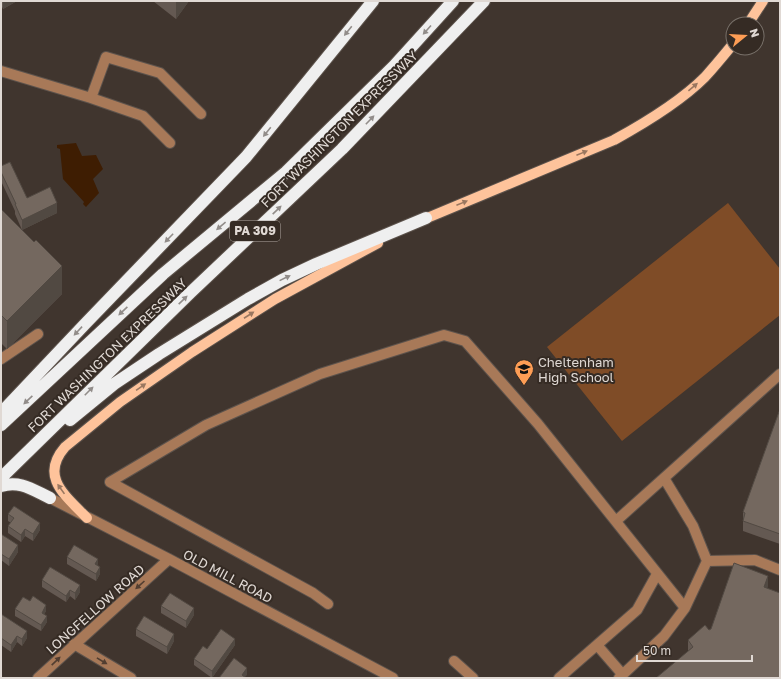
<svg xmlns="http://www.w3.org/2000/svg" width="781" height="679" font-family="'Golos Text',sans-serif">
  <rect width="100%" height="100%" fill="#40352e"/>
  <!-- green -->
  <path fill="#7f4c27" d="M728 203 780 269V315L622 441 547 347Z"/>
  <!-- water -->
  <path fill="#3e1d02" d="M76 143 82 156 96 155 103 169 93 179 99 193 86 207 83 204 84 202 63 179 60 149 57 148V145Z"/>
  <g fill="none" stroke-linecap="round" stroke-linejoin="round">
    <defs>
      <path id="minor" d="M1 71 91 98 143 116 170 143
        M91 98 106 57 160 73 201 114
        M1 359 38 334
        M50 498 169 559 393 678
        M616 521 780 374
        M707 561 755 560 780 570
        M328 604 313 593 110 482 206 425 320 374 444 335 465 341 538 424 685 608
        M74 644 131 678
        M597 645 623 675
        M454 661 473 678
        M38 678 169 559
        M559 678 637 610 657 574
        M619 678 664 636 685 608 707 561 693 526 664 478"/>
      <path id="major" d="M748 24 763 1
        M420 221 614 140C645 123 680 102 705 77 715 66 724 55 733 44
        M87 518C66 496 39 477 65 447L120 402 192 352 275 299 378 243"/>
      <path id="highway" d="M1 413 85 324 246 157 373 1
        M70 420 114 384 159 354 248 299 282 280 316 264 426 218
        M1 425 163 274 286 172 394 66 453 1
        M1 478 191 292 342 149 484 1
        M1 486C20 480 33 490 50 498"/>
    </defs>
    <!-- minor casing -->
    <use href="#minor" stroke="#5d534c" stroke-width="12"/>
    <!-- major casing -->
    <use href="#major" stroke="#5d534c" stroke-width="12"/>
    <!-- highway casing -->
    <use href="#highway" stroke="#5d534c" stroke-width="14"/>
    <!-- minor -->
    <use href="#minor" stroke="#a87958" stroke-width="10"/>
    <!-- major -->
    <use href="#major" stroke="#fec39b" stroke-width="10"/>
    <!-- highway -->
    <use href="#highway" stroke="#efefef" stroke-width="12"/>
  </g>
  <!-- wall -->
  <path fill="#645952" d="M1 1H17L3 9 1 5Z
    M153 1H189L176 19Z
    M1 166 27 198 57 213 22 230 15 214V211L1 181Z
    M1 209 62 294 7 349 1 343Z
    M780 409V544L743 531V512Z
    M8 514 40 530 33 541 25 536 21 542 8 533V526L11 523 8 521Z
    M1 534 18 552 9 566 1 560Z
    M67 557 98 565 100 574 96 581 67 564Z
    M42 580 80 592 75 600 70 596 66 602 42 587Z
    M768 586 767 588 688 651V640L709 630Z
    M161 606 194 615 186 628 161 613Z
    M15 609 46 611 44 614 47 622 41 631 15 616Z
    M1 614 27 638 22 646 17 642 11 652 1 645Z
    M136 629 174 641 167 654 136 636Z
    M235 645 212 678 194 665V659L207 649Z"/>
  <!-- shaded-wall -->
  <path fill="#514942" d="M3 1H17L3 9Z
    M176 1H189L176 19Z
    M57 203V213L22 230V220Z
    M62 266V294L7 349V321Z
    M40 523V530L33 541V534Z
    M25 529V536L21 542V535Z
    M18 545V552L9 566V559Z
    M98 559V565L95 564Z
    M100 567V574L96 581V574Z
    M768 576V586L764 597V587Z
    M80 585V592L75 600V593Z
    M70 590V596L66 602V596Z
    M46 605V611L42 619V613Z
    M194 608V615L186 628V621Z
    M47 616V622L41 631V625Z
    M27 631V638L22 646V639Z
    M174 634V641L167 654V647Z
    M17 636V642L11 652V645Z
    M235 639V645L212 678V671Z
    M247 668V675L244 678 242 675Z"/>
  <!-- building -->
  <path fill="#74685f" stroke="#514942" d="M10 162 27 198 50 187 57 203 22 220 15 204H16L1 172V166Z
    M1 209 34 242 36 240 62 266 7 321 1 315Z
    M780 409V534L743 521 745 513 743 512Z
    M14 506 40 523 33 534 25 529 21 535 8 526 14 518 8 514Z
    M1 534 18 545 9 559 1 554Z
    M74 545 98 559 95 564 100 567 96 574 67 557Z
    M734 563 768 576 764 587 780 593V678H656L693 647 688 640 705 625 709 630 711 629Z
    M50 567 80 585 75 593 70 590 66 596 42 580Z
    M170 593 194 608 186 621 161 606Z
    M33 596 46 605 42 613 47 616 41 625 15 609 23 597 30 601Z
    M1 614 27 631 22 639 17 636 11 645 1 638Z
    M144 616 174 634 167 647 136 629Z
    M221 629 235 639 212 671 194 659 203 646 207 649Z
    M234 658 247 668 242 675 246 678H219Z"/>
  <!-- one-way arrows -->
  <defs><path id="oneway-solid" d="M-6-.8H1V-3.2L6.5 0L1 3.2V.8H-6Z"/></defs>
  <g fill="#928d8a">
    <use href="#oneway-solid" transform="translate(427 30) rotate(132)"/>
    <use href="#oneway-solid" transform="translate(348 31) rotate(129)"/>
    <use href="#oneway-solid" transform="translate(370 120) rotate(-46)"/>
    <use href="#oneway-solid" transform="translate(267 132) rotate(129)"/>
    <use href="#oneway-solid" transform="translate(277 210) rotate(-44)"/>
    <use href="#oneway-solid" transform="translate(221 226) rotate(140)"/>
    <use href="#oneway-solid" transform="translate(169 238) rotate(134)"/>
    <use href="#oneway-solid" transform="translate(285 278) rotate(-26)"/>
    <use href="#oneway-solid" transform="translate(183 300) rotate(-44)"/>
    <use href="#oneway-solid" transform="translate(123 311) rotate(137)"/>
    <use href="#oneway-solid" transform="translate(78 331) rotate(133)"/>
    <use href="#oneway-solid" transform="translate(89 391) rotate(-45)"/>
    <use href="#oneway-solid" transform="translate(28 400) rotate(137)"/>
  </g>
  <g fill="#9a7760">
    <use href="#oneway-solid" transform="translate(693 87) rotate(-40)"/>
    <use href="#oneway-solid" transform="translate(582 153) rotate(-22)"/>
    <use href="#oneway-solid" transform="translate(462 203) rotate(-22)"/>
    <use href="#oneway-solid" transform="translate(249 315) rotate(-33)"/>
    <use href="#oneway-solid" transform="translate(141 387) rotate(-35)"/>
    <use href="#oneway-solid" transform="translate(61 489) rotate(-125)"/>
  </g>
  <g fill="#523e31">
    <use href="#oneway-solid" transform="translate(140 585) rotate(138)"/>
    <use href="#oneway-solid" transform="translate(56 661) rotate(-44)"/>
    <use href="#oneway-solid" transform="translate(102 661) rotate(31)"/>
  </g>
  <!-- icons -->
  <defs>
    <symbol id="school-pin" viewBox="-11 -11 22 30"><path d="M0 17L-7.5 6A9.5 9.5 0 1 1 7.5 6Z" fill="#fd9d55" stroke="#352b24"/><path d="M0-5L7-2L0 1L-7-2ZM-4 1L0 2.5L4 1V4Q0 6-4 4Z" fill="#111"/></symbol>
  </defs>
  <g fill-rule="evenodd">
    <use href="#school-pin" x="513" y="358" width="22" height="30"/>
  </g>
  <g text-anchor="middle" stroke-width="4" stroke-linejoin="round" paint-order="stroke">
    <!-- shield labels -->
    <rect fill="#352b24" stroke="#ada59f" stroke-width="1" x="230" y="221" width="50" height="20" rx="3"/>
    <g font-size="12" font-weight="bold" fill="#e0d9d4">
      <text x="255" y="235">PA 309</text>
    </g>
    <!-- street labels -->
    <g font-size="13" fill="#e0d9d4" stroke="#352b24">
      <text transform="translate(339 129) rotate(-45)" y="5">FORT WASHINGTON EXPRESSWAY</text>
      <text transform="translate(107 355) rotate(-44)" y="5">FORT WASHINGTON EXPRESSWAY</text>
      <text transform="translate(228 576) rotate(28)" y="5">OLD MILL ROAD</text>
      <text transform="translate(95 609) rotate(-42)" y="5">LONGFELLOW ROAD</text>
    </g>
    <!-- poi labels -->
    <g font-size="13" fill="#e0d9d4" stroke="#352b24" text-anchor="start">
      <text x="538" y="367">Cheltenham<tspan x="538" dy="15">High School</tspan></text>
    </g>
  </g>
  <!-- border -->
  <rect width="781" height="679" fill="none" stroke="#e0d9d4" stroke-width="4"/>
  <!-- north arrow -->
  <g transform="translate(745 36) rotate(72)"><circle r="19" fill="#352b24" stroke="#79716a"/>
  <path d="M0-3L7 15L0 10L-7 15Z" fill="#fd9d55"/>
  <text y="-6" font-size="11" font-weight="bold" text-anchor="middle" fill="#e0d9d4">N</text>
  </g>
  <!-- scale -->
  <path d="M637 655v6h115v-6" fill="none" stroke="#e0d9d4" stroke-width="2"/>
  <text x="643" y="655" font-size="12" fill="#e0d9d4" stroke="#352b24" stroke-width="3" paint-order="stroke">50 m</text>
</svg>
